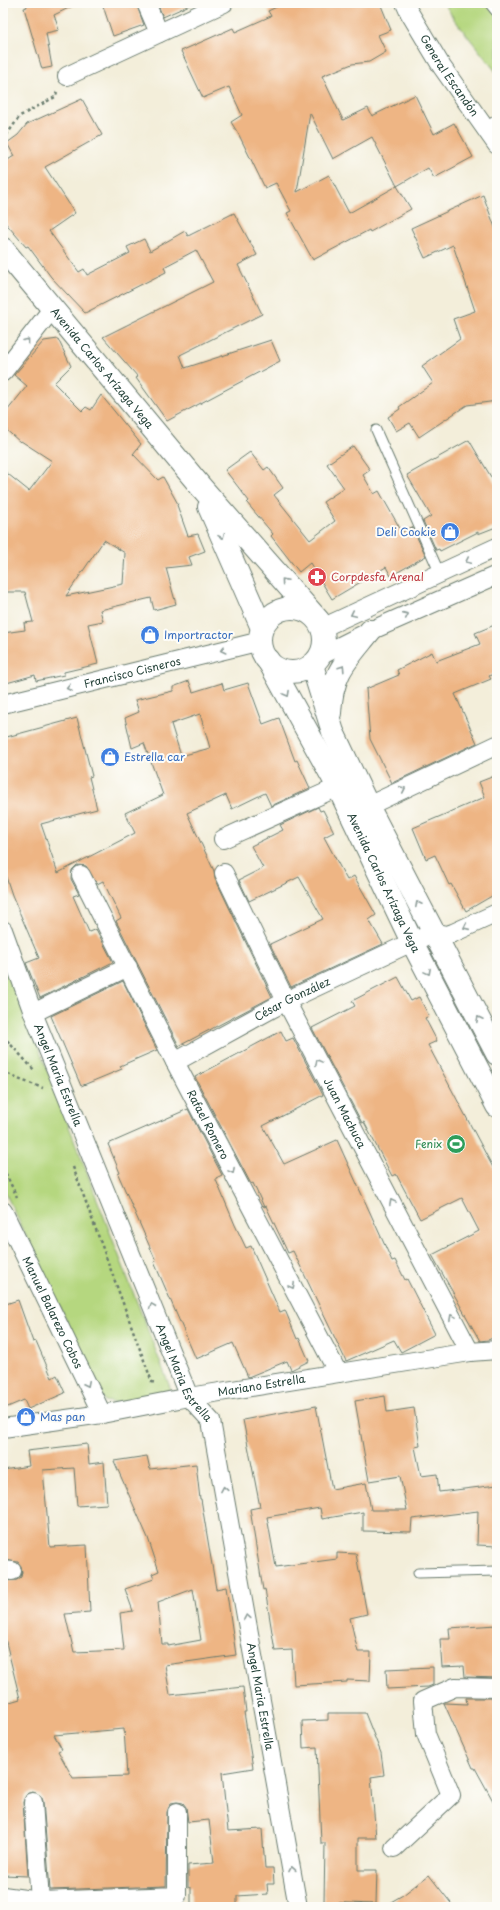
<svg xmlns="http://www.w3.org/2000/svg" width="500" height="1910" font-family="'Playpen Sans',sans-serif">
  <rect width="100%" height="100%" fill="#fdfcf7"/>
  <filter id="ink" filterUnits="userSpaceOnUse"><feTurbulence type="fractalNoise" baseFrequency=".025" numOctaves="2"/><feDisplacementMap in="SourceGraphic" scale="8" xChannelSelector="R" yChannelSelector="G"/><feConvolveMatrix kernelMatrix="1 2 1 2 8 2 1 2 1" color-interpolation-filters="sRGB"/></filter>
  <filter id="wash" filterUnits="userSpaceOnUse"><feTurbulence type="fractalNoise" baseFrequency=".012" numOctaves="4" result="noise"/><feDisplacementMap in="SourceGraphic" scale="16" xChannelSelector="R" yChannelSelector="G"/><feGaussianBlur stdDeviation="0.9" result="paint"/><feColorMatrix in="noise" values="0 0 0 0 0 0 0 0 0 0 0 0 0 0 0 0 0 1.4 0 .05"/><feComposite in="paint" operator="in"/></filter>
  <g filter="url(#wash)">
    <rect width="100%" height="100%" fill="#f3eeda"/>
    <!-- green -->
    <path fill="#b5d77f" stroke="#6a8a5a" d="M444 3H497V73L454 19Z
      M3 956 171 1390 169 1393 117 1403 105 1401 3 1188Z"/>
    <g id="blocks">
      <!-- building -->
      <path fill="#eeb584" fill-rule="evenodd" d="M26 3H79L54 15 59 30 46 33 52 67 42 69 24 8 27 7Z
        M102 3H136L144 25 113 36Z
        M157 3H194L163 17Z
        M285 3H380L391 30 378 35 386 52 369 62 352 64 322 76 343 120 368 108 372 116 415 95 434 134 454 123 473 157 434 178 428 168 397 186 411 209 370 232 369 230 313 260 287 213 291 211 276 183 265 188 239 135 231 122 242 115 229 87 203 98 181 51 233 28 235 32 271 16 268 11ZM310 113 333 159 372 137 397 186 349 213 329 175 297 192Z
        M82 99 102 135 45 167 75 213 49 231 79 272 84 269 87 275 130 253 127 247 144 239 150 251 185 231 188 236 234 213 257 255 238 265 262 314 180 355 185 368 271 340 280 361 167 421 136 378 138 377 103 337 213 282 196 250 164 267 166 272 85 313 51 277 28 246 26 247 3 220V163L14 156 7 143 18 135 27 124Z
        M483 195 497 233V401L467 405 419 437 410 423 396 431 388 417 400 409 399 407 433 383 422 366 460 339 453 319 475 311 453 245 425 258 411 228Z
        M58 339 71 366 54 383 82 411 86 407 91 410 101 395 141 444 133 454 158 480 163 477 178 504 177 505 188 536 198 534 205 551 189 557 192 565 166 568 176 604 154 610 151 598 100 610 103 621 88 624 98 664 64 672V675L36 681 35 675 3 684V633L25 630 24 623 33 622 25 592H3V470L29 491 52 461 21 441 20 442 3 427V416L27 386 14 375 44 341ZM104 540 125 553 123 584 66 596Z
        M469 440 497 487 496 527 478 534V532L440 551 439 549 436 550 423 521 431 516 407 475Z
        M353 446 370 470 363 475 374 494 379 491 402 532 412 527 426 556 391 576 386 567 332 599 310 563 299 572 271 536 273 534 247 503 249 501 225 470 250 452 264 470 268 467 283 488 274 495 310 540 335 521 323 502 344 488 327 464Z
        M497 624V682L493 674 489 676 491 679 455 694 477 743 392 783 370 739 366 689 399 675 397 670 432 652 436 661 480 644 475 633Z
        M189 681 193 692 222 683 224 690 248 683 263 724 279 718 295 761 297 760 310 788 271 806 265 793 232 809 226 795 187 813 214 871 215 878 272 997 179 1046 116 921 121 918 103 881 97 884 86 866 77 865 72 870 71 879 79 894 73 896 89 932 96 929 113 962 40 998 26 963 39 958 12 895 3 868V738L77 718 92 776 89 777 97 809 41 824 58 873 135 833 125 813 163 795 144 743 132 748 125 718 139 712 135 700 173 691V687ZM200 714 210 748 181 756 171 724Z
        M497 775V893L466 911 451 884 449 885 435 855 426 859 413 828 485 797 479 782Z
        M318 807 320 811 323 810 334 832 324 837 347 880 354 876 376 915 369 920 383 944 291 987 270 944 323 919 299 877 249 901 239 880 263 868 251 846 283 830 280 825Z
        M398 977 411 1001 419 997 429 1016 425 1018 437 1041 428 1045 497 1175V1336L488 1340 480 1341 432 1255 479 1231 462 1198 420 1219 396 1174 392 1176 364 1122 362 1123 312 1028 355 1006 352 1001Z
        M123 981 157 1050 120 1066 122 1069 81 1086 51 1016Z
        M281 1031 286 1041 293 1038 323 1095 263 1126 284 1164 337 1140 392 1261 395 1260 405 1280 407 1279 435 1334 401 1352 394 1340 346 1361 293 1251 288 1253 266 1206 264 1207 253 1183 251 1184 241 1165 195 1077Z
        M188 1109 222 1175 216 1178V1180L235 1225 246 1248 251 1246 280 1312 285 1310 297 1339 299 1338 309 1361 291 1370 287 1361 248 1377 233 1343 196 1359 154 1262 156 1261 118 1174 120 1173 108 1144Z
        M18 1300 33 1342 36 1341 52 1378 57 1375 65 1393 28 1409 24 1400 3 1409V1305Z
        M385 1396 387 1412 414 1408 420 1446 415 1447 421 1476 437 1474 439 1492 497 1485V1546L477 1545 478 1511 412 1519 411 1532 363 1531V1512L322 1519 320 1508 267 1517 276 1567 337 1559V1553L356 1554 367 1614 350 1618 358 1652H371L370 1681 347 1680V1682L294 1685 292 1650 275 1651 265 1589 263 1590 250 1509 260 1507 243 1420 316 1406 332 1489 366 1483 371 1510H407L400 1476 369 1481 355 1401Z
        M87 1444 89 1464 104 1462 107 1504 77 1506 74 1468 43 1470 50 1547 87 1545 90 1612 65 1614 74 1652 124 1650 120 1613 133 1611 125 1589 154 1579 152 1574 159 1571 148 1538 114 1461 147 1456 150 1469 196 1464 200 1499H201L216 1589 226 1587 236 1655 165 1665 170 1695 243 1687 246 1712H244L253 1768 222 1773 228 1831 262 1829 265 1868H273L274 1884H267L268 1894 237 1896V1907H191V1887L188 1888V1865L214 1863 209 1820 188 1822 186 1807 183 1803 177 1802 171 1803 167 1812 166 1886 50 1890 43 1801 41 1796 33 1792 27 1794 23 1802 28 1876 3 1875V1704L20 1699 3 1630V1581L17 1580 21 1577 22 1572 21 1566 18 1562 3 1560V1470L29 1466 27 1451ZM193 1589 201 1640 168 1646V1644H162L158 1602ZM124 1729 127 1776 73 1778 58 1751 62 1749 54 1735Z
        M497 1625V1678L465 1677 464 1666 442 1667 440 1639H450L449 1628Z
        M433 1667V1685L428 1687 387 1689 386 1669Z
        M466 1698H497V1808L475 1768H473L444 1703 467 1704Z
        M328 1713H365L381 1753 384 1775 371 1777 376 1838H358V1870H377L376 1904 324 1902 325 1843H321L317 1747 303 1748 302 1721 328 1720Z
        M429 1875 454 1907H382L403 1895Z"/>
    </g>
  </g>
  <g filter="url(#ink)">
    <use href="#blocks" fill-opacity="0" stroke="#697b6e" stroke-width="1"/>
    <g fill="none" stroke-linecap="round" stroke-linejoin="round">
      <defs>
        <path id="service" d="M489 3 497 13
          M486 128 497 119
          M376 430 440 574
          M418 1573 497 1571"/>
        <g id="minor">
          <path d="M146 3 159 33"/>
          <path id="s1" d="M405 3 409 12 442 67 497 145"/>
          <path d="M67 76 224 3"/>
          <path d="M3 372 52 309"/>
          <path d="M322 628 497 547"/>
          <path d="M320 656 370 631 497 575"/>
          <path id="s2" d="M3 704 261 641"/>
          <path d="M368 806 497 745"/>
          <path d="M223 839 338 787"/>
          <path id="s3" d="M224 873 286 1001 470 1352"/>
          <path id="s4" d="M81 875 175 1062 338 1373"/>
          <path id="s5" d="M3 930 33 1013 189 1397 211 1421 298 1907"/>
          <path d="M33 1013 128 967"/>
          <path id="s6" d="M175 1062 286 1001 412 942 433 933 447 935 453 933 497 913"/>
          <path id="s7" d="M3 1211 102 1414"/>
          <path id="s8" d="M3 1428 102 1414 189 1397 470 1352 497 1350"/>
          <path d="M3 1570 12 1571"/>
          <path d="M33 1802 40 1901"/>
          <path d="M394 1848 451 1795 426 1734 423 1701 455 1687 497 1688"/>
          <path d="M3 1896 40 1901 177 1896V1812"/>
        </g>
        <g id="tertiary">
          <path id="s9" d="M3 249 201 487 319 621"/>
          <path d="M209 507 262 628"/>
          <circle cx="292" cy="640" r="32"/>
          <path id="s10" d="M268 660 338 787 412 942 497 1106"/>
          <path d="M312 665 333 732 368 806 497 1054"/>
          <path d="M330 713C332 672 346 661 370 631"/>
        </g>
      </defs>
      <!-- service casing -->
      <use href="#service" stroke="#697b6e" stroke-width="11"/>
      <!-- minor casing -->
      <use href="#minor" stroke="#697b6e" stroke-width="20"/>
      <!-- tertiary casing -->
      <use href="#tertiary" stroke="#697b6e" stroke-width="24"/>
      <!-- path -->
      <path stroke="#697b6e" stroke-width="2.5" stroke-dasharray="3 3" stroke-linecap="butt" d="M3 140 20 116 55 97 57 92
        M3 1036 35 1071
        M3 1071 18 1079 43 1088
        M73 1167 152 1382 156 1383
        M3 1168 17 1197"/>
      <!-- service -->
      <use href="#service" stroke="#fff" stroke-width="9"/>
      <!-- minor -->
      <use href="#minor" stroke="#fff" stroke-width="18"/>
      <!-- tertiary -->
      <use href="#tertiary" stroke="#fff" stroke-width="22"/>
    </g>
    <!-- one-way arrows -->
    <defs><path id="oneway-chevron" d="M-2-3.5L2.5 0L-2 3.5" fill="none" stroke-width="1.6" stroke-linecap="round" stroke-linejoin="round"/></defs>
    <g stroke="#8f9e9a">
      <use href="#oneway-chevron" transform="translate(27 341) rotate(-52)"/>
      <use href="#oneway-chevron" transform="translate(222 536) rotate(66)"/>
      <use href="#oneway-chevron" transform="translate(468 561) rotate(155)"/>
      <use href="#oneway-chevron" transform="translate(284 581) rotate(-131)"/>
      <use href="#oneway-chevron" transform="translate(353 614) rotate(155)"/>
      <use href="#oneway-chevron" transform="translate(406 615) rotate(-24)"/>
      <use href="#oneway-chevron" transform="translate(223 650) rotate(166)"/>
      <use href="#oneway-chevron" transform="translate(342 668) rotate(-57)"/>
      <use href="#oneway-chevron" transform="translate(69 688) rotate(166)"/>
      <use href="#oneway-chevron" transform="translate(287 694) rotate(61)"/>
      <use href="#oneway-chevron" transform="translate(403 789) rotate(-25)"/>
      <use href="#oneway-chevron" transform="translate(418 904) rotate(-117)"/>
      <use href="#oneway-chevron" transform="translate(466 927) rotate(156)"/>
      <use href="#oneway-chevron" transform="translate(428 972) rotate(62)"/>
      <use href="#oneway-chevron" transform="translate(479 1019) rotate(-117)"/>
      <use href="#oneway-chevron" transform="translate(318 1062) rotate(-118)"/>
      <use href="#oneway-chevron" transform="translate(232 1171) rotate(62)"/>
      <use href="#oneway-chevron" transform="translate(392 1202) rotate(-118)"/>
      <use href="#oneway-chevron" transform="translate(292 1286) rotate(62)"/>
      <use href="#oneway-chevron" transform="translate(152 1306) rotate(-112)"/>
      <use href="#oneway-chevron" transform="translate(452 1317) rotate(-118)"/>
      <use href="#oneway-chevron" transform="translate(87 1384) rotate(64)"/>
      <use href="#oneway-chevron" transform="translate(224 1489) rotate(-100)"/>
      <use href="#oneway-chevron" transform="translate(247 1617) rotate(-100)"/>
      <use href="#oneway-chevron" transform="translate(292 1869) rotate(-100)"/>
    </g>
  </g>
  <!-- icons -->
  <defs>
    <symbol id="shop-disc" viewBox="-11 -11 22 22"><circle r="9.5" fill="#3f7fe0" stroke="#fdfcf7"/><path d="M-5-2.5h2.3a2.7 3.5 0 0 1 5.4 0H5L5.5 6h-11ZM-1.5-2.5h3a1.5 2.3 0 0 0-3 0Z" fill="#fff"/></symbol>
    <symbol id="pharmacy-disc" viewBox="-11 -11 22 22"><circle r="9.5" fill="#e0444e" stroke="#fdfcf7"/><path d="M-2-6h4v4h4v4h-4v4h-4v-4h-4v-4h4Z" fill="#fff"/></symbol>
    <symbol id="stadium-disc" viewBox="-11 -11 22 22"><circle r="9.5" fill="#2e9e5b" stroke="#fdfcf7"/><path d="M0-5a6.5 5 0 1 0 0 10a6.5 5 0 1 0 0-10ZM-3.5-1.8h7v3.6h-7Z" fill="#fff"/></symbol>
  </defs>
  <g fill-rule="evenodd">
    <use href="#shop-disc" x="439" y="521" width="22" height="22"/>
    <use href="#pharmacy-disc" x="306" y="566" width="22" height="22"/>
    <use href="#shop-disc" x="139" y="624" width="22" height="22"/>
    <use href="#shop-disc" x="99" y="746" width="22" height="22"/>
    <use href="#stadium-disc" x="445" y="1133" width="22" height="22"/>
    <use href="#shop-disc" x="15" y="1406" width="22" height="22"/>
  </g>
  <g text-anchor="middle" stroke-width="4" stroke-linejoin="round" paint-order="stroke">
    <!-- street labels -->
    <g font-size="11" fill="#1f3d34" stroke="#fdfcf7">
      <text dy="4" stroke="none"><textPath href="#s1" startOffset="85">General Escandón</textPath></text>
      <text dy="4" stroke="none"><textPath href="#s9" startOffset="155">Avenida Carlos Arízaga Vega</textPath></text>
      <text dy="4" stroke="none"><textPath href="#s2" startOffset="133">Francisco Cisneros</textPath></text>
      <text dy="4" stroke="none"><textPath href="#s10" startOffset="251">Avenida Carlos Arízaga Vega</textPath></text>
      <text dy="4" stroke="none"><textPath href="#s6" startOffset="133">César González</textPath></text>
      <text dy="4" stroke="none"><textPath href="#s5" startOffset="155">Angel Maria Estrella</textPath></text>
      <text dy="4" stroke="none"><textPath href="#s3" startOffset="269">Juan Machuca</textPath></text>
      <text dy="4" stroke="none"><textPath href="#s4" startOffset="280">Rafael Romero</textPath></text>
      <text dy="4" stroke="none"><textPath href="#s7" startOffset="113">Manuel Balarezo Cobos</textPath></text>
      <text dy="4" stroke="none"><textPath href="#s5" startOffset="479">Angel Maria Estrella</textPath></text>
      <text dy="4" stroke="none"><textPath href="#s8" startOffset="262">Mariano Estrella</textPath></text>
      <text dy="4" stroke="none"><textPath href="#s5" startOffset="815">Angel Maria Estrella</textPath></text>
    </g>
    <!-- shop labels -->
    <g font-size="11" fill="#366cbe" stroke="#fdfcf7" text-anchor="start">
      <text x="436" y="536" text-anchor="end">Deli Cookie</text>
      <text x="164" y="639">Importractor</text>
      <text x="124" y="761">Estrella car</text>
      <text x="40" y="1421">Mas pan</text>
    </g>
    <!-- health labels -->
    <g font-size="11" fill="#be3a42" stroke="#fdfcf7" text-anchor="start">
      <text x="331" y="581">Corpdesfa Arenal</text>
    </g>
    <!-- leisure labels -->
    <g font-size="11" fill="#27864d" stroke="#fdfcf7" text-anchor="end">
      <text x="442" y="1148">Fenix</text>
    </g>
  </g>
  <!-- margin -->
  <rect width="500" height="1910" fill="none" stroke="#fdfcf7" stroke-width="16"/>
</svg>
